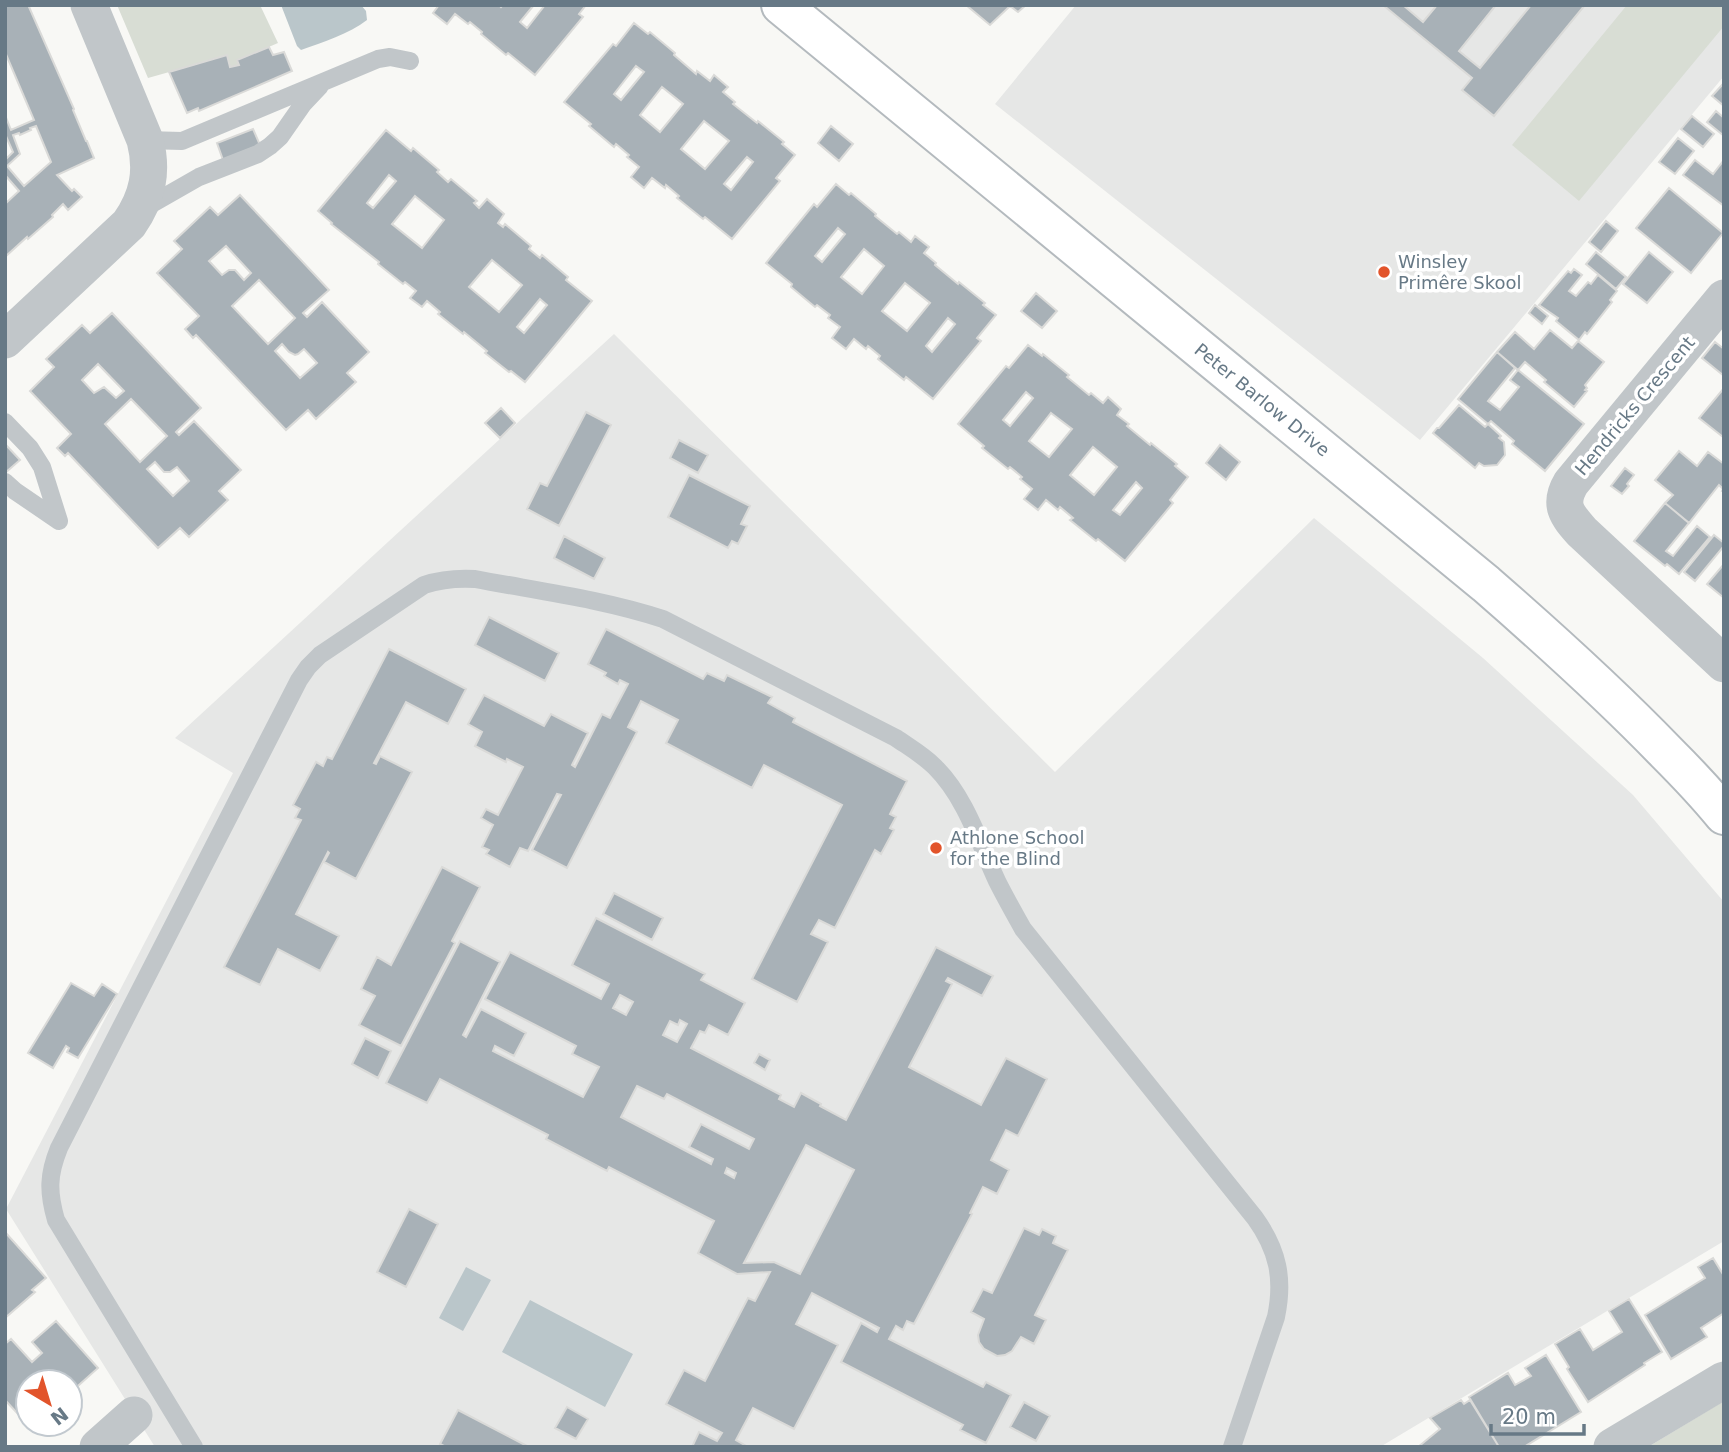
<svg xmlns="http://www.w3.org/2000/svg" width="1729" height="1452" font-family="'DejaVu Sans',sans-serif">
  <rect width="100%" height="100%" fill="#f8f8f5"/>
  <!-- built -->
  <path fill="#e6e7e6" d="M1076 5H1724V76L1420 440 995 104Z
    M614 334 1055 772 1314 518 1483 658 1633 795 1724 902V1241L1380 1447H155L6 1209 233 773 175 738Z"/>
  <!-- green -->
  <path fill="#d8ddd4" d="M117 5H260L278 43 238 60 239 65 230 67 226 56 148 78Z
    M1627 5H1724V26L1579 201 1512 145Z
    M1724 1401V1447H1648Z"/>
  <!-- water -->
  <path fill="#bac6ca" d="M281 5H361L366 11 367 20C349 34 323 42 301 50L297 46Z
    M466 1267 491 1280 463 1331 439 1318Z
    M530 1300 633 1354 605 1407 502 1352Z"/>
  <!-- building -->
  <path fill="#a8b1b7" stroke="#dadad8" stroke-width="2" fill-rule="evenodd" d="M5 5H33L29 7 74 109 73 110 86 141H87L94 158 57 175 72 191 74 189 82 197 68 210 63 204 52 215 53 217 28 239 27 237 5 257V204L19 191 5 175V160L13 152 5 134V115L11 130 34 120 5 52ZM36 126 51 162 24 186 7 166 20 154 13 135 19 133 20 135 31 130 30 128Z
    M439 5H499L501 7 503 5H534L520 22 527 28 545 5H586L579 14 583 17 535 75 508 53 506 55 481 34 482 32 470 22 468 24 455 14 447 24 433 13Z
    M966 5H1026L1018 12 1010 6 990 25Z
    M1383 5H1403L1423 22 1437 5H1496L1459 51 1480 68 1531 5H1585L1494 116 1462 90 1472 78Z
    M634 23 648 34 650 32 675 53 674 55 696 74 697 71 710 81 714 75 728 87 723 92 735 102 733 104 757 123 758 121 784 142 782 144 795 155 776 178 780 181 732 239 705 217 703 219 677 198 679 196 666 185 665 188 652 178 644 188 631 177 639 167 627 157 629 155 616 144 614 147 589 126 591 124 564 102 613 44 616 46ZM636 66 644 72 621 100 614 94ZM662 87 683 104 660 132 640 115ZM704 121 729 141 705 169 681 149ZM747 157 753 162 731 190 724 184Z
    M269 47 273 55 284 52 292 71 199 111 198 108 187 113 169 72 227 55 230 67 239 65 237 60Z
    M1722 85 1724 86V106L1712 96Z
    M1716 111 1724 118V136L1707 122Z
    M1692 116 1714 134 1703 147 1681 129Z
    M831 126 853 144 839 161 818 143Z
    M253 129 260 145 223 160 217 143Z
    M386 130 411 151 413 148 439 170 437 172 448 182 451 179 477 201 474 203 479 208 487 199 504 214 498 223 503 227 505 224 531 246 529 249 540 258 542 255 568 277 566 280 592 301 525 382 511 371 509 372 485 353 487 351 464 332 463 334 438 314 440 312 427 301 422 307 410 298 416 291 405 282 403 284 378 264 379 262 331 224 332 223 318 211ZM389 175 396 181 373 208 367 203ZM415 196 444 220 422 248 392 224ZM492 260 522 285 499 312 469 287ZM540 299 547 305 524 333 517 327Z
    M1678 138 1694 151 1675 174 1659 162Z
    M1695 160 1713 174 1724 160V206L1683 175Z
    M836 184 849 195 851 193 876 214 875 216 897 234 899 232 911 242 915 236 929 247 924 253 936 263 935 265 958 284 959 282 985 303 983 305 996 315 977 338 981 341 933 399 906 377 904 380 878 359 880 356 868 346 866 349 854 339 846 349 832 338 840 327 828 318 830 315 817 305 815 307 791 287 792 284 766 263 814 204 817 207ZM838 228 845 234 822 262 815 256ZM864 249 884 266 862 294 841 277ZM905 283 930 303 907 331 882 311ZM948 318 955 324 932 352 926 346Z
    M1669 188 1723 233 1691 273 1636 228Z
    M240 195 329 290 303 313 307 317 322 302 369 352 347 373 356 382 316 419 308 410 286 430 196 335 193 338 185 329 199 316 157 273 182 249 174 241 210 207 218 215ZM226 246 251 273 244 280 235 270H229L222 275 209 261ZM259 280 295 318 268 344 232 306ZM282 344 289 352 295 355 298 354 304 349 317 363 300 378 275 351Z
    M1606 221 1618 231 1601 252 1589 242Z
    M1596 252 1626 277 1616 289 1586 264Z
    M1649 252 1673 272 1647 303 1623 284Z
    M1574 269 1582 275 1569 291 1576 296 1588 282 1591 284 1598 275 1617 291 1610 300 1612 302 1587 334 1585 332 1579 340 1556 321 1558 318 1539 305 1568 271 1571 273Z
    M1036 293 1057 311 1042 328 1021 311Z
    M1535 305 1548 316 1542 324 1529 313Z
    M112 313 201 408 176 432 179 435 194 421 241 470 219 491 228 500 189 537 180 528 158 548 68 453 65 456 57 448 71 434 30 391 54 367 46 359 82 325 90 333ZM98 364 124 391 116 398 104 387 94 393 82 380ZM131 399 167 436 140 462 105 424ZM155 462 164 472H170L177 467 189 481 173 496 147 469Z
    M1550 330 1572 348 1578 341 1604 362 1585 385 1587 388 1585 390 1587 391 1574 407 1544 382 1546 380 1525 362 1518 370 1497 352 1515 332 1534 349Z
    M1715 342 1724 349V376L1702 358Z
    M1028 345 1042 356 1043 354 1069 375 1067 377 1089 395 1091 393 1103 403 1108 397 1121 409 1117 415 1129 424 1127 426 1150 445 1151 443 1177 464 1175 466 1188 477 1170 500 1173 503 1125 561 1098 539 1096 541 1070 520 1073 518 1060 507 1058 510 1046 500 1038 510 1024 499 1032 489 1020 479 1022 477 1010 467 1008 469 982 448 984 446 958 424 1006 366 1009 368ZM1026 392 1033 398 1010 426 1003 420ZM1051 413 1072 429 1049 457 1029 441ZM1093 447 1117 467 1094 495 1070 475ZM1136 482 1142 488 1120 515 1113 510Z
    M1497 352 1515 368 1488 401 1500 410 1519 387 1510 380 1518 370 1584 424 1545 471 1512 444 1514 441 1491 421 1488 424 1458 399Z
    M1724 388V436L1723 437 1699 418Z
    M1459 405 1485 427 1488 424 1501 436 1499 438 1504 442 1505 455 1497 465 1484 466 1479 463 1475 468 1433 433 1437 428H1439Z
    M501 408 515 423 500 438 485 423Z
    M586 412 611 425 559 526 527 509 540 483 547 486Z
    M679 440 708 455 698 473 670 458Z
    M5 444 20 460 5 473Z
    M1220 445 1240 462 1226 480 1206 463Z
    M1679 451 1697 466 1708 452 1724 464V492L1722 491 1723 489 1719 485 1689 523 1665 503 1673 495 1655 480Z
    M1625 468 1634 475 1627 484 1629 486 1622 494 1611 486Z
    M689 475 750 506 741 524 747 526 738 544 732 541 728 548 668 517Z
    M1665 503 1689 523 1666 551 1673 556 1697 526 1710 537 1679 574 1667 564 1665 566 1634 541Z
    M1714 535 1724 543V546L1695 581 1684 572Z
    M564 536 605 558 594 579 554 558Z
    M1724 564V598L1707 584Z
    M489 617 559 653 545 681 475 645Z
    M606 629 703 679 707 673 724 681 727 675 772 697 768 703 795 718 793 722 907 781 890 814 896 817 890 828 894 830 881 854 875 850 835 928 819 920 811 934 828 942 797 1002 752 979 842 805 764 765 752 788 666 743 678 720 641 701 628 727 637 732 567 868 532 850 561 795 557 794 528 851 520 848 510 867 486 854 489 850 482 847 493 825 481 818 486 809 498 815 523 767 507 759 506 762 475 746 482 732 468 724 484 695 544 726 551 714 588 733 572 765 575 767 602 714 610 718 628 684 620 680 618 684 604 676 606 673 588 664Z
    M389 649 466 689 448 724 406 702 374 763 376 764 380 756 412 772 356 879 324 862 329 853 328 852 296 914 339 936 320 971 278 949 260 985 224 967 301 820 295 818 300 809 293 805 316 762 323 766 327 757 332 759Z
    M442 867 480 887 452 941 455 943 401 1046 359 1025 375 996 361 989 377 957 391 965Z
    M614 893 663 918 652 940 603 914Z
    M596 918 705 974 701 980 745 1003 728 1035 709 1025 705 1033 700 1031 691 1048 781 1095 779 1099 794 1107 801 1093 821 1104 820 1106 846 1120 936 947 993 976 982 996 948 978 946 981 952 984 909 1067 981 1105 1006 1058 1047 1079 1018 1136 1006 1130 991 1160 1009 1170 997 1194 983 1187 970 1213 972 1214 914 1324 907 1321 903 1330 896 1326 889 1339 983 1387 986 1382 1011 1395 986 1443 960 1430 963 1425 841 1362 861 1323 877 1332 879 1328 812 1293 796 1324 838 1345 794 1429 753 1408 736 1440 748 1447H692L699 1432 717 1441 722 1433 666 1404 684 1370 705 1381 748 1298 755 1301 770 1272 737 1274 698 1253 714 1221 609 1167 607 1171 546 1139 548 1135 440 1079 427 1103 386 1083 460 941 500 962 463 1035 466 1037 481 1009 526 1033 514 1056 495 1046 493 1051 583 1097 599 1067 572 1054 576 1046 485 999 510 952 601 999 609 984 572 965ZM620 995 633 1002 626 1015 613 1008ZM680 1020 687 1024 677 1042 663 1035 670 1021 678 1025ZM637 1086 664 1099 667 1094 754 1139 749 1149 701 1124 689 1147 713 1159 711 1164 621 1117ZM806 1145 854 1170 800 1274 774 1262 744 1263ZM727 1168 736 1173 734 1178 725 1173Z
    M71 983 94 996 102 984 117 994 78 1058 67 1052 69 1048 66 1046 53 1068 28 1053Z
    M365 1038 391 1051 378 1078 352 1064Z
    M759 1054 770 1060 765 1070 754 1063Z
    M409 1209 438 1224 406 1287 377 1272Z
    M1024 1228 1039 1235 1042 1229 1056 1236 1053 1243 1068 1250 1035 1315 1046 1320 1034 1344 1021 1337 1012 1351 1005 1355 997 1356 984 1349 979 1342 978 1335 984 1319 971 1312 983 1289 992 1293Z
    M5 1232 46 1278 32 1290 35 1292 5 1318Z
    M1713 1258 1724 1276V1313L1701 1328 1707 1337 1671 1359 1645 1315 1705 1278 1698 1267Z
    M1629 1299 1662 1352 1644 1363 1645 1365 1588 1402 1567 1369 1569 1367 1555 1344 1580 1329 1593 1350 1622 1332 1609 1311Z
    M56 1321 98 1368 70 1393V1382H28V1424H36L31 1428 5 1400V1344L11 1339 32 1362 42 1353 32 1342Z
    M1546 1355 1581 1412 1524 1447H1499L1469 1397 1508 1373 1515 1385 1531 1376 1525 1368Z
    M1461 1400 1464 1404 1470 1400 1499 1447H1418L1440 1429 1430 1418Z
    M1024 1402 1050 1416 1036 1441 1010 1427Z
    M567 1407 588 1419 576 1439 555 1428Z
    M458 1410 529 1447H446L440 1444Z"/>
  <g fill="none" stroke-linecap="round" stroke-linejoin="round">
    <defs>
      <path id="secondary" d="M781 5 1486 584C1548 638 1609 693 1666 752 1686 772 1706 793 1724 815"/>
    </defs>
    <!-- secondary casing -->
    <use href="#secondary" stroke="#b4babe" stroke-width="42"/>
    <!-- lane -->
    <path stroke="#c1c6c9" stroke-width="18" d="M145 140 182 141 378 59 390 57 410 61
      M143 209 199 177 258 154 270 146 280 137 303 104 320 86
      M5 422 30 448 42 467 59 521
      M5 482 15 491 59 521
      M194 1447 56 1220C48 1192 48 1175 59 1148L299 680 308 667 320 655 424 585C442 579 457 578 475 579 538 591 602 599 663 619L896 738C909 747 923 755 935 767 966 798 979 842 997 881 1005 897 1014 913 1023 929L1255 1218C1278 1250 1284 1279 1276 1317L1232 1447"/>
    <!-- street -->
    <path stroke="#c1c6c9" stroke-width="37" d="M1724 298 1571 483C1558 505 1567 515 1582 532L1724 664
      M5 340 129 224C148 197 153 171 145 140L89 5
      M98 1447 134 1415
      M1612 1447 1724 1380"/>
    <!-- secondary -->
    <use href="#secondary" stroke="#fff" stroke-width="38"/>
  </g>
  <!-- markers -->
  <g fill="#e2542b" stroke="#fff" stroke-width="2.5">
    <circle cx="1384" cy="272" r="7"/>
    <circle cx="936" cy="848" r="7"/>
  </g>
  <g text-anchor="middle" stroke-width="7" stroke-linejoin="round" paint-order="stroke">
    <!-- poi labels -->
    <g font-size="18" fill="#677986" stroke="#fff" text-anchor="start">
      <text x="1398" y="268">Winsley<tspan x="1398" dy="21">Primêre Skool</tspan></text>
      <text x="950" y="844">Athlone School<tspan x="950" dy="21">for the Blind</tspan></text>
    </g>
    <!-- street labels -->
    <g font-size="18" fill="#677986" stroke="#fff">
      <text transform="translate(1262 400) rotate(39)" y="6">Peter Barlow Drive</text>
      <text transform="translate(1635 406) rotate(-50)" y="6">Hendricks Crescent</text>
    </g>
  </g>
  <!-- border -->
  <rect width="1729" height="1452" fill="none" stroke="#677986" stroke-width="14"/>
  <!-- north arrow -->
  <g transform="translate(49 1403) rotate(142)"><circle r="33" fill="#ffffff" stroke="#c2c9cf" stroke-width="2"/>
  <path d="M0-5L12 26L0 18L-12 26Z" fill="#e2542b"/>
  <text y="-10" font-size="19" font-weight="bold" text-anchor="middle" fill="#677986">N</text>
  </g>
  <!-- scale -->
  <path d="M1491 1424v10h93v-10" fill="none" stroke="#677986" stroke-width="3.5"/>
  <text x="1502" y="1424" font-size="21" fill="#677986" stroke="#ffffff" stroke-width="5" paint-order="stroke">20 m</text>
</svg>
